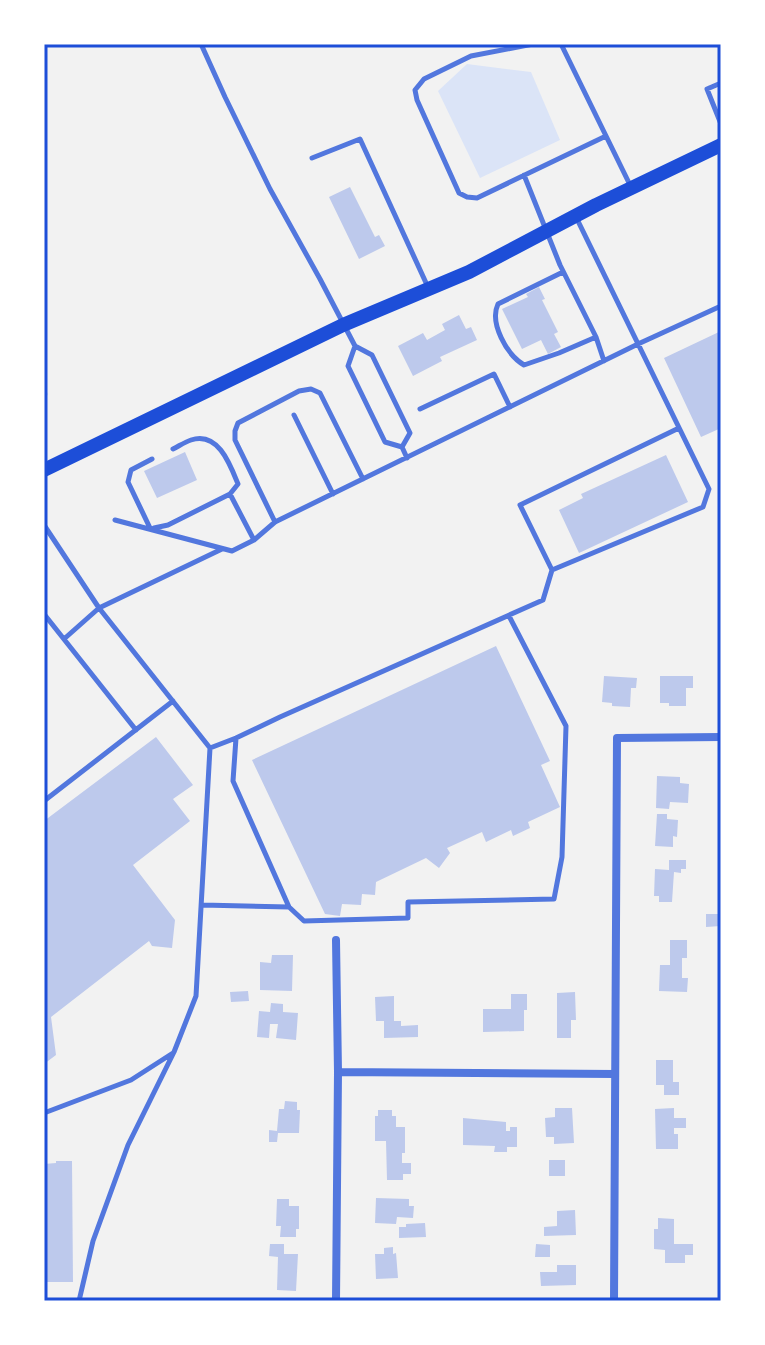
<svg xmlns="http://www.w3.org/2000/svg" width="765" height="1345" font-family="Barlow,sans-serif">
  <rect width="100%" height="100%" fill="#f2f2f2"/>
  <!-- green -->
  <path fill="#dbe4f7" d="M467 64 531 72 560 140 480 178 438 91Z"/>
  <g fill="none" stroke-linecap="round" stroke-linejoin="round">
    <!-- stream -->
    <path stroke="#bfd3fe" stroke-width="5" d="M44 391 45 394"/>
  </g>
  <!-- building -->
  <path fill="#bdc9ec" d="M350 187 375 237 379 235 385 246 359 259 329 197Z
    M539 287 545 299 542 300 558 332 554 334 561 347 548 354 541 340 522 349 502 309 528 297 526 294Z
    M459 315 466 329 471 327 477 340 440 357 442 361 413 376 398 346 423 333 427 340 445 330 442 324Z
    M721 331V428L701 437 664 358Z
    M185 452 197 480 157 498 144 471Z
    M666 455 688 502 579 553 559 510 583 498 581 494Z
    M496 646 550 761 541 765 560 807 528 822 530 828 513 836 511 830 486 842 482 832 447 848 450 853 439 868 426 858 376 882 375 895 362 894 361 905 342 904 340 916 325 914 252 760Z
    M604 676 637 678 636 688H631L630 707 612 706V703L602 702Z
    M660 676H693V688H686V706H669V703H660Z
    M156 737 193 785 173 799 190 821 133 865 175 920 172 948 152 946 149 941 51 1017 56 1055 44 1064V821Z
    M657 776 680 777V783L689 784 688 803 670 802 669 809 656 808Z
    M657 814H667V819L678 820 677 837 673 836V847L655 846Z
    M669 860H686V869H681V873L674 872 672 902H659V896H654L655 869 669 870Z
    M706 914H721V926L706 927Z
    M670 940H687V958H682V978H688L687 992 659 991 660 965H670Z
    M272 955H293L292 991 260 990V962L271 963Z
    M248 991 249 1001 231 1002 230 992Z
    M575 992 576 1020H571V1038H557V993Z
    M511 994H527V1010H524V1031L483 1032V1009H511Z
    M394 996V1021H401V1026L418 1025V1037L384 1038V1021H376L375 997Z
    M271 1003 283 1004V1012L298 1013 296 1040 276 1038 278 1024H270L269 1038 257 1037 259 1011 270 1012Z
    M656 1060H673V1082H679V1095H664V1085H656Z
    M285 1101 297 1102V1110H300L299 1133H278L277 1142H269V1130L277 1131 279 1109H284Z
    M555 1108H572L574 1143 554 1144V1137H546L545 1118 555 1117Z
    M674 1108V1118H686V1128H674V1134H678V1149H656L655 1109Z
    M378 1110H392V1116H396V1127H405V1153H402V1163H411V1174H403V1180H387L386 1141H375V1116H378Z
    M463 1118 506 1122V1131H510V1127H517V1147H507V1152H494L495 1146 463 1145Z
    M549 1160H565V1176H549Z
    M56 1161H72L73 1282H44V1164L56 1163Z
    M376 1198 409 1199V1206H414L413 1218 397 1217 396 1224 375 1223Z
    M277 1199H289V1206H299V1229H296V1237H280L281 1226H276Z
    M575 1210 576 1235 544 1236V1227L557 1226V1211Z
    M658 1218 674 1219V1244H693V1255H685V1263H665V1250L654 1249V1229H658Z
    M425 1223 426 1237 399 1238V1227H406V1224Z
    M270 1244H284V1254H298L296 1291 277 1290 278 1257 269 1256Z
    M536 1244 550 1245V1257H535Z
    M393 1247V1254L396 1253 398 1278 376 1279 375 1254H384V1248Z
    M557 1265H576V1285L541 1286 540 1272H557Z"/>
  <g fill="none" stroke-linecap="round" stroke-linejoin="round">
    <!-- service -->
    <path stroke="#5277de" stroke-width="5" d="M201 44 225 97 270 189 320 279 355 346 372 355 410 433 402 447
      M533 44 471 56 424 79 415 90 417 100 459 193 467 197 477 198 606 136
      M561 44 631 187
      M721 83 707 89 721 124
      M312 158 360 139 427 285
      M524 175 560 265 596 337 604 361
      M563 272 498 304C489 323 507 355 524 365L559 353 596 337
      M355 346 348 366 385 442 402 447 407 458
      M420 409 494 374 510 407
      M294 415 333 494
      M173 449C179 446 185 442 191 440 218 431 230 464 238 484L230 494
      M115 520 232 551 254 540 275 522 638 344 721 306
      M275 522 235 440V431L238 423 299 391 311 389 320 393 363 479
      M44 525 99 608 210 748 196 996 174 1052 128 1145 93 1241 79 1301
      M150 528 128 482 131 470 152 459
      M154 528 168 525 230 494 254 540
      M552 570 520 505 679 428
      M44 614 136 730
      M64 639 99 608 222 549
      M210 748 236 738 280 717 543 600 552 570 703 507 709 489 576 217
      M44 801 173 701
      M202 905 289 907 233 781 236 738
      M289 907 304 921 408 918V902L554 899 562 857 566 726 509 616
      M44 1113 131 1080 173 1053"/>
    <!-- minor -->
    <path stroke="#5277de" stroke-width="8" d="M338 1072 615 1074
      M336 1301 338 1072 336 940
      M614 1301 617 738 721 737"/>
    <!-- secondary -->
    <path stroke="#1d4ed8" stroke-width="14" d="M44 470 343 325 469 272 596 205 721 145"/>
  </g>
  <!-- border -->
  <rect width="765" height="1345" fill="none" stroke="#ffffff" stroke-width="92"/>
  <rect x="46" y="46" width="673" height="1253" fill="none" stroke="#1d4ed8" stroke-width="3"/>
</svg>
